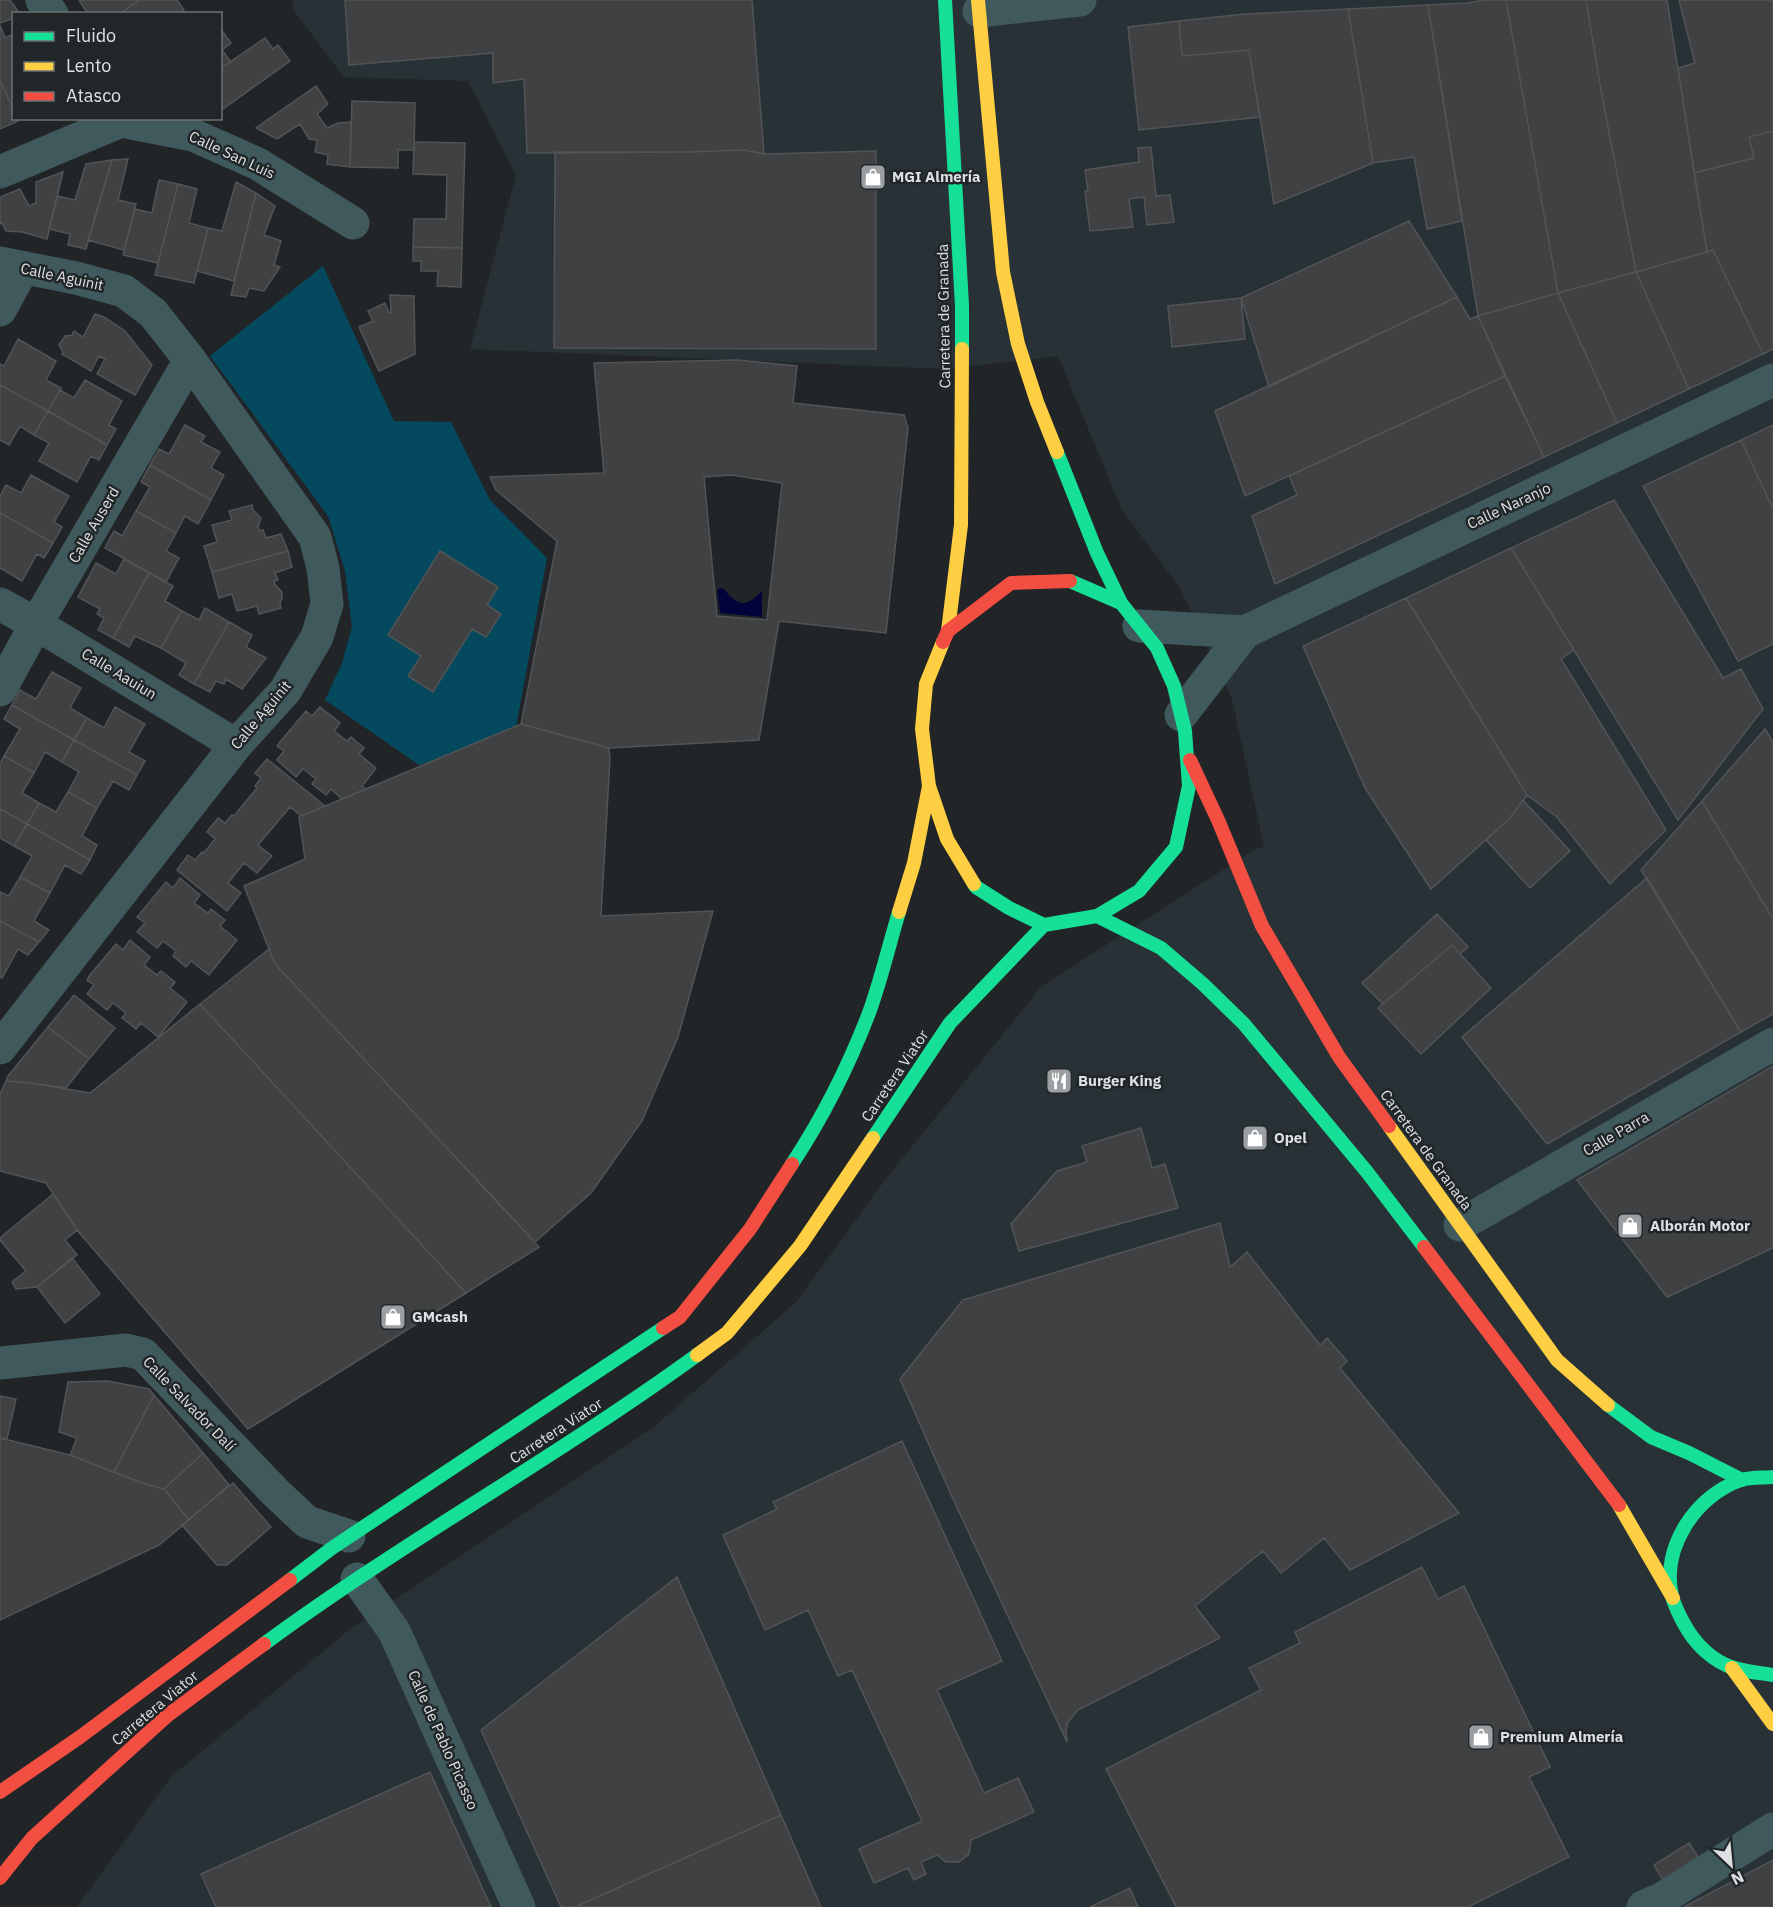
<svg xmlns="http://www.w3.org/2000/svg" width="1773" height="1907" font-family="'IBM Plex Sans',sans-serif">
  <rect width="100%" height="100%" fill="#222527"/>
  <!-- built -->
  <path fill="#283236" d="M293 0H1773V1907H77L171 1777 349 1630 655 1426 796 1302 885 1180 1042 986 1257 848 1264 847 1232 699 1180 588 1122 510 1058 356 946 369 470 349 516 175 468 81 344 77 294 11Z"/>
  <!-- green -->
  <path fill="#05495e" d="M323 266 394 421 451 422 490 500 547 558 515 733 419 765 325 700 342 663 352 627 345 571 328 516 210 356Z"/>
  <!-- water -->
  <path fill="#03033b" d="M720 588 724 589C730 596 739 608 750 601 755 599 758 594 762 591V617L720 613 717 590Z"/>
  <!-- building -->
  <path fill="#3f4142" stroke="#525456" stroke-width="1.5" fill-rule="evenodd" d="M0 0H10L20 14H14V18L0 23Z
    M79 0H139L120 14H88Z
    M139 0H177L184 10 179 14H120Z
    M345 0H752L764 154 743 150 689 152 527 153 524 79 493 83V53L349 65Z
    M1484 0H1506L1558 293 1478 316 1428 5 1467 3Z
    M1506 0H1586L1602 96 1636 272 1558 293Z
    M1586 0H1667L1707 252 1636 272 1602 96Z
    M1679 0H1773V131L1749 137 1754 158 1694 173 1678 68 1695 63Z
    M1428 5 1462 221 1427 229 1414 157 1373 163 1348 9Z
    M1348 9 1373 163 1274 204 1249 50 1182 56 1179 21 1245 14Z
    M1179 21 1182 56 1249 50 1260 117 1139 130 1128 27Z
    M0 25 5 38 14 34V111L0 80Z
    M220 28 231 43 222 50 231 62 220 69Z
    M265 38 273 49 278 45 290 61 220 111V69Z
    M0 80 14 111V118H17L18 121 0 129Z
    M316 86 328 104 317 114 327 128 338 123 351 122 350 167 327 164 328 155 315 152 317 140 309 139 300 124 277 139 256 128Z
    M352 101 415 103 414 150H398V168L350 167Z
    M1773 131V349L1763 354 1713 250 1707 252 1694 173 1754 158 1749 137Z
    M414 142 465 143 462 248 413 247 414 219H446L447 175 413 174Z
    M1151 147 1156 196 1170 195 1174 222 1147 225 1144 197 1129 199 1133 227 1090 231 1085 191H1088L1085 170 1139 162 1138 148Z
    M743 150 765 154 876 151V349L554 348 555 152H689Z
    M128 159 118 200 136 204 124 250 88 240 112 160Z
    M112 160 86 249 68 245 70 234 49 229 57 196 75 200 86 164Z
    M63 172 47 239 22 232 6 231 2 223 0 224V197L20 189 29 206 36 203V182Z
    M159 180 178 184 158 263 123 255 135 209 152 213Z
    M236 182 256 193 234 281 197 271 208 228 222 231Z
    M178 184 197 189 189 223 208 228 194 283 155 275Z
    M256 193 275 206 264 235 281 241 274 265 280 267 264 291 249 288 246 297 231 295Z
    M1409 221 1457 297 1269 387 1241 298Z
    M413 247 462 248 461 287 437 286 438 271H421V261H413Z
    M1713 250 1763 354 1689 389 1636 272Z
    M1636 272 1689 389 1617 423 1558 293Z
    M1558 293 1617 423 1544 457 1478 316Z
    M390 295 414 296 415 354 379 371 359 327 373 321 368 311 385 303 389 313 391 312Z
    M1457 297 1470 319 1478 316 1505 376 1245 496 1215 411Z
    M1241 298 1245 339 1172 347 1168 306Z
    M95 314 104 317 125 331 152 365 135 395 97 374 105 359 99 356 91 371 62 354 63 352 59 345 65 336 72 335 74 331 83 337Z
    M18 339 56 361 46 380 61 388 48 411 0 385V364L4 366Z
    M738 360 797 366 793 403 904 415 908 428 886 633 779 621 759 740 609 748 521 724 557 541 496 490 490 477 604 473 594 363ZM732 475 782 483 767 620 717 616 704 477Z
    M1505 376 1544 457 1275 584 1252 516 1297 495 1289 476Z
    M85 380 122 401 109 425 116 429 107 445 48 411 60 390 74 398Z
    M0 385 48 411 34 435 20 426 9 445 0 440Z
    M48 411 107 445 99 460 91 456 77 482 39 461 49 443 34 435Z
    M185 425 205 436 201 442 220 452 211 468 224 475 211 500 150 465 159 449 169 454Z
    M1773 425V509L1741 440Z
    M1741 440 1773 509V644L1738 661 1643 486Z
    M150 465 211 500 198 524 185 516 176 533 136 511 150 487 141 482Z
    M31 475 69 496 54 522 62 527 53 543 0 513V496L6 485 21 493Z
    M1614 500 1723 678 1741 669 1763 709 1678 820 1511 548Z
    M252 505 253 510 261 518 258 527 260 531 263 530 266 538 281 534 288 551 212 572 204 546 217 542 212 525 232 520 229 511Z
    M136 511 176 533 166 551 179 558 166 582 105 548 114 531 122 536Z
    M0 513 53 543 44 558 37 554 22 581 0 568Z
    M1511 548 1574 650 1561 659 1666 830 1610 884 1557 817 1527 795 1406 598Z
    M288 551 292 567 275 573 278 580 274 581 275 585 282 592V598L280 603 281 608 259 614 257 606 237 611 232 594 219 598 212 572Z
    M440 551 498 587 487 605 501 614 486 637 472 629 433 692 408 676 421 656 388 635Z
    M124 559 149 573 113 638 98 630 104 618 97 614 100 609 78 597 96 563 116 574Z
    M149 573 173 586 165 601 182 611 161 648 135 636 129 647 113 638Z
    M1406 598 1527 795 1509 819 1431 889 1365 788 1303 646Z
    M205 608 229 622 194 684 179 675 186 663 161 648 182 611 199 620Z
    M229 622 252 635 246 647 266 658 242 689 226 679 224 684 216 681 210 692 194 684Z
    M52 672 81 688 70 708 87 718 74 740 12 705 20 690 36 699Z
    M12 705 74 740 62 762 45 752 34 773 4 756 20 729 4 719Z
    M115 707 145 724 129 752 145 761 137 775 74 740 87 718 104 728Z
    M320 707 340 723 334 731 347 741 351 737 364 748 359 754 376 768 362 786 366 789 342 799 331 789 326 795 312 784 316 779 303 769 296 777 277 760 284 751 277 746 280 742 306 711 312 716Z
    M521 724 609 748 610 759 601 916 713 911 678 1037 642 1121 591 1193 535 1242 275 964 244 886 305 859 299 817Z
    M1765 729 1773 742V919L1702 801Z
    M74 740 137 775 129 790 113 781 97 808 68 792 79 772 62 762Z
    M4 756 34 773 22 793 39 803 27 824 0 809V764Z
    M267 759 325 806 301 816 290 807 258 845 272 856 257 873 244 863 228 883 241 893 227 911 177 870 188 855 195 860 202 852 204 853 215 839 207 832 218 818 225 823 232 815 234 816 257 788 255 786 261 778 255 773Z
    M68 792 97 808 82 836 97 845 90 860 27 824 39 803 56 812Z
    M1523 800 1570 851 1530 888 1486 840 1509 819Z
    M1702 801 1773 919V1014L1741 1032 1641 870Z
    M0 809 27 824 14 846 0 838Z
    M27 824 90 860 81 874 65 865 50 893 20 877 32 856 14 846Z
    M20 877 50 893 34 921 49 930 39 942 0 921V892L9 896Z
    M180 878 200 895 194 903 208 913 211 909 225 920 220 926 237 940 209 975 191 961 186 967 173 956 176 951 163 941 157 948 137 932 145 923 137 917 166 882 173 888Z
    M1647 878 1741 1032 1547 1144 1462 1037Z
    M1437 914 1468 947 1460 954 1452 945 1383 1004 1362 983Z
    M0 921 39 942 28 955 18 949 2 978 0 977Z
    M130 940 150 957 144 965 157 975 161 971 175 982 170 988 187 1002 158 1037 141 1023 136 1029 122 1018 126 1013 113 1003 107 1010 87 994 94 985 87 980 90 975 116 944 123 950Z
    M1452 945 1491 988 1421 1054 1378 1008Z
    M269 949 275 964 539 1247 466 1293 200 1004Z
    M74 995 115 1028 89 1059 48 1027Z
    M200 1004 466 1293 248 1429 77 1230 46 1183 0 1171V1094L6 1081 31 1083 90 1093Z
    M48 1027 89 1059 66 1088 31 1083 6 1081 8 1076Z
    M1773 1066V1248L1667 1297 1577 1180Z
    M1141 1128 1152 1168 1165 1164 1178 1208 1019 1251 1011 1224 1057 1171 1087 1162 1082 1146Z
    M53 1194 77 1230 65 1240 77 1255 37 1287 16 1289 12 1282 26 1271 0 1240V1238Z
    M1220 1223 1230 1267 1247 1252 1320 1345 1327 1338 1347 1361 1340 1368 1459 1513 1350 1570 1324 1538 1281 1573 1263 1551 1195 1606 1220 1638 1078 1710 1068 1722 1066 1730 1067 1742 953 1499 900 1379 963 1300Z
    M72 1258 100 1294 65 1323 37 1287Z
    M108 1381 149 1389 154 1395 114 1472 70 1455 77 1438 59 1432 68 1382Z
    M154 1395 203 1453 164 1489 142 1483 114 1472Z
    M0 1396 16 1399 7 1439 0 1438Z
    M0 1438 70 1455 142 1483 164 1489 189 1520 159 1545 0 1620Z
    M902 1441 1002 1661 937 1690 984 1793 1018 1778 1034 1812 971 1840 969 1854 959 1862H946L937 1855 921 1862 926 1874 914 1880 908 1868 874 1883 859 1849 922 1821 852 1670 838 1676 808 1610 765 1630 723 1535 777 1509 773 1502Z
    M203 1453 229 1485 189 1520 164 1489Z
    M233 1483 271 1527 227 1565H217L182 1525Z
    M1422 1567 1438 1599 1464 1586 1550 1767 1529 1777 1569 1857 1468 1907H1176L1106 1769 1261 1690 1249 1668 1300 1643 1295 1632Z
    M677 1577 781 1815 575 1907H561L481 1730Z
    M430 1772 491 1907H216L201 1874Z
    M781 1815 821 1907H575Z
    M1689 1843 1700 1860 1665 1883 1654 1865Z
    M1773 1860V1907H1684Z
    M1130 1888 1138 1907H1090Z"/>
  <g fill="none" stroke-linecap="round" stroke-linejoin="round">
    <!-- street -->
    <path stroke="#40595d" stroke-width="33" d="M42 0 52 14
      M979 11 1080 0
      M0 172 121 121 193 135 258 164 353 223
      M0 263 76 278 124 291 153 313 190 360 315 537 323 568 327 604 317 637 285 691 236 745 0 1048
      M0 310 23 268
      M0 604 36 624 236 745
      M1139 626 1245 632
      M0 690 36 624 190 360
      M1181 715 1245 632 1773 380
      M1460 1225 1773 1044
      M0 1363 126 1350 143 1354 275 1492 307 1522 349 1536
      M357 1579 394 1631 519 1907
      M1643 1907 1663 1898 1773 1829"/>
    <!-- fast -->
    <path stroke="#16e098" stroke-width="14" d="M945 0 962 306V349
      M1057 452 1097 553 1121 603
      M974 884 976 887 1009 908 1044 925 1097 916 1139 891 1176 847 1189 786 1185 731 1174 686 1157 648 1121 603 1070 581
      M1097 916 1161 948 1203 984 1244 1024 1367 1172 1424 1247
      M873 1138 950 1023 1044 925
      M792 1164C823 1117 849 1065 869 1013 881 980 889 945 899 912
      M1608 1405 1651 1437 1689 1453 1742 1480
      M1773 1477C1763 1478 1751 1477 1741 1480 1695 1496 1661 1548 1672 1596 1674 1605 1679 1614 1683 1622 1692 1639 1706 1655 1724 1664 1739 1672 1757 1672 1773 1675
      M290 1580 332 1548 663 1328
      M264 1644C404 1541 557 1457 697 1355"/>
    <!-- slow -->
    <path stroke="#ffcf43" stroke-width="14" d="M978 0 1003 272 1018 344 1037 402 1057 452
      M948 631 961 525 962 349
      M943 642 926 684 922 729 929 786 947 839 974 884
      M899 912 914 863 929 786
      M1389 1126 1557 1360 1608 1405
      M697 1355 727 1333 800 1246 873 1138
      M1619 1505 1673 1598
      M1732 1668 1773 1724"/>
    <!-- jam -->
    <path stroke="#f24e42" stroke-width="14" d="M943 642 948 631 1011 583 1070 581
      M1190 760 1218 820 1262 926 1339 1057 1389 1126
      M1424 1247 1619 1505
      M663 1328 680 1317 750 1229 792 1164
      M0 1792 80 1737 290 1580
      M0 1878 32 1838 168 1715 264 1644"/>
  </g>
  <!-- icons -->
  <defs>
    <symbol id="shop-square" viewBox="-11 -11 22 22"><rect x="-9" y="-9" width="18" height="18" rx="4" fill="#9c9fa1" stroke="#212628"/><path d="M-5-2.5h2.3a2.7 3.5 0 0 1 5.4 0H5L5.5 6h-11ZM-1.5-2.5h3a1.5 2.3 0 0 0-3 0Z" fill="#fff"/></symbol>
    <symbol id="restaurant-square" viewBox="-11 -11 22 22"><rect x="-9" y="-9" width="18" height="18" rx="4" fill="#9c9fa1" stroke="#212628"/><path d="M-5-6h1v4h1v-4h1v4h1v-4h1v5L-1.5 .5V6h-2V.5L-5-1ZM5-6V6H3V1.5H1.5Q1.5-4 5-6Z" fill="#fff"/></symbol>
  </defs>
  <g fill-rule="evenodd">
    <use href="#shop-square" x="858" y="162" width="30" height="30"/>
    <use href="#restaurant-square" x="1044" y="1066" width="30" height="30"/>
    <use href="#shop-square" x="1240" y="1123" width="30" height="30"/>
    <use href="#shop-square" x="1615" y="1211" width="30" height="30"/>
    <use href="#shop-square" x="378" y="1302" width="30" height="30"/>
    <use href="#shop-square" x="1466" y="1722" width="30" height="30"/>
  </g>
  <g text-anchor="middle" stroke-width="5" stroke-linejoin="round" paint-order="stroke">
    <!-- street labels -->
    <g font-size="15" fill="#dee1e2" stroke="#212628">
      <text transform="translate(232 155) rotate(25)" y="5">Calle San Luis</text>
      <text transform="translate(62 277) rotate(12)" y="5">Calle Aguinit</text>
      <text transform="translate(944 316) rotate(-91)" y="5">Carretera de Granada</text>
      <text transform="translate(1509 506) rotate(-25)" y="5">Calle Naranjo</text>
      <text transform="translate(94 525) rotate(-60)" y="5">Calle Auserd</text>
      <text transform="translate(119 674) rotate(31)" y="5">Calle Aauiun</text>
      <text transform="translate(261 715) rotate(-50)" y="5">Calle Aguinit</text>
      <text transform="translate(895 1076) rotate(-56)" y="5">Carretera Viator</text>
      <text transform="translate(1616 1134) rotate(-30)" y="5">Calle Parra</text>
      <text transform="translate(1426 1150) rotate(54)" y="5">Carretera de Granada</text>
      <text transform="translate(189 1404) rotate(46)" y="5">Calle Salvador Dalí</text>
      <text transform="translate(556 1431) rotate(-33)" y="5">Carretera Viator</text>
      <text transform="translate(155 1708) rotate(-40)" y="5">Carretera Viator</text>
      <text transform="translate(443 1740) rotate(66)" y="5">Calle de Pablo Picasso</text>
    </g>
    <!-- poi labels -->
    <g font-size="15" font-weight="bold" fill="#dee1e2" stroke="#212628" text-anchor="start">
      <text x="892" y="182">MGI Almería</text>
      <text x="1078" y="1086">Burger King</text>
      <text x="1274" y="1143">Opel</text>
      <text x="1650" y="1231">Alborán Motor</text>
      <text x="412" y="1322">GMcash</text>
      <text x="1500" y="1742">Premium Almería</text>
    </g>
  </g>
  <!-- legend -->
  <rect x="12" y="12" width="210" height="108" fill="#212628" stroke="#6d7172" stroke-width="1.5"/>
  <rect x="24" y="32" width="30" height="9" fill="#16e098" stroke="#6d7172" stroke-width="1.5"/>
  <text x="66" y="42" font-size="18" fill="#dee1e2">Fluido</text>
  <rect x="24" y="62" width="30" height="9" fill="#ffcf43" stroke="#6d7172" stroke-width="1.5"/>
  <text x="66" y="72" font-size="18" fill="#dee1e2">Lento</text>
  <rect x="24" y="92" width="30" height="9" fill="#f24e42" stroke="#6d7172" stroke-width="1.5"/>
  <text x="66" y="102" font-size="18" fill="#dee1e2">Atasco</text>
  <!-- north arrow -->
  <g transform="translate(1731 1865) rotate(154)" stroke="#212628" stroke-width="4.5" paint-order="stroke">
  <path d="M0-4.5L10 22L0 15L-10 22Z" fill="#dee1e2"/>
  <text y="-9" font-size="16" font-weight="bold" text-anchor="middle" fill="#dee1e2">N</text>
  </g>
</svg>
